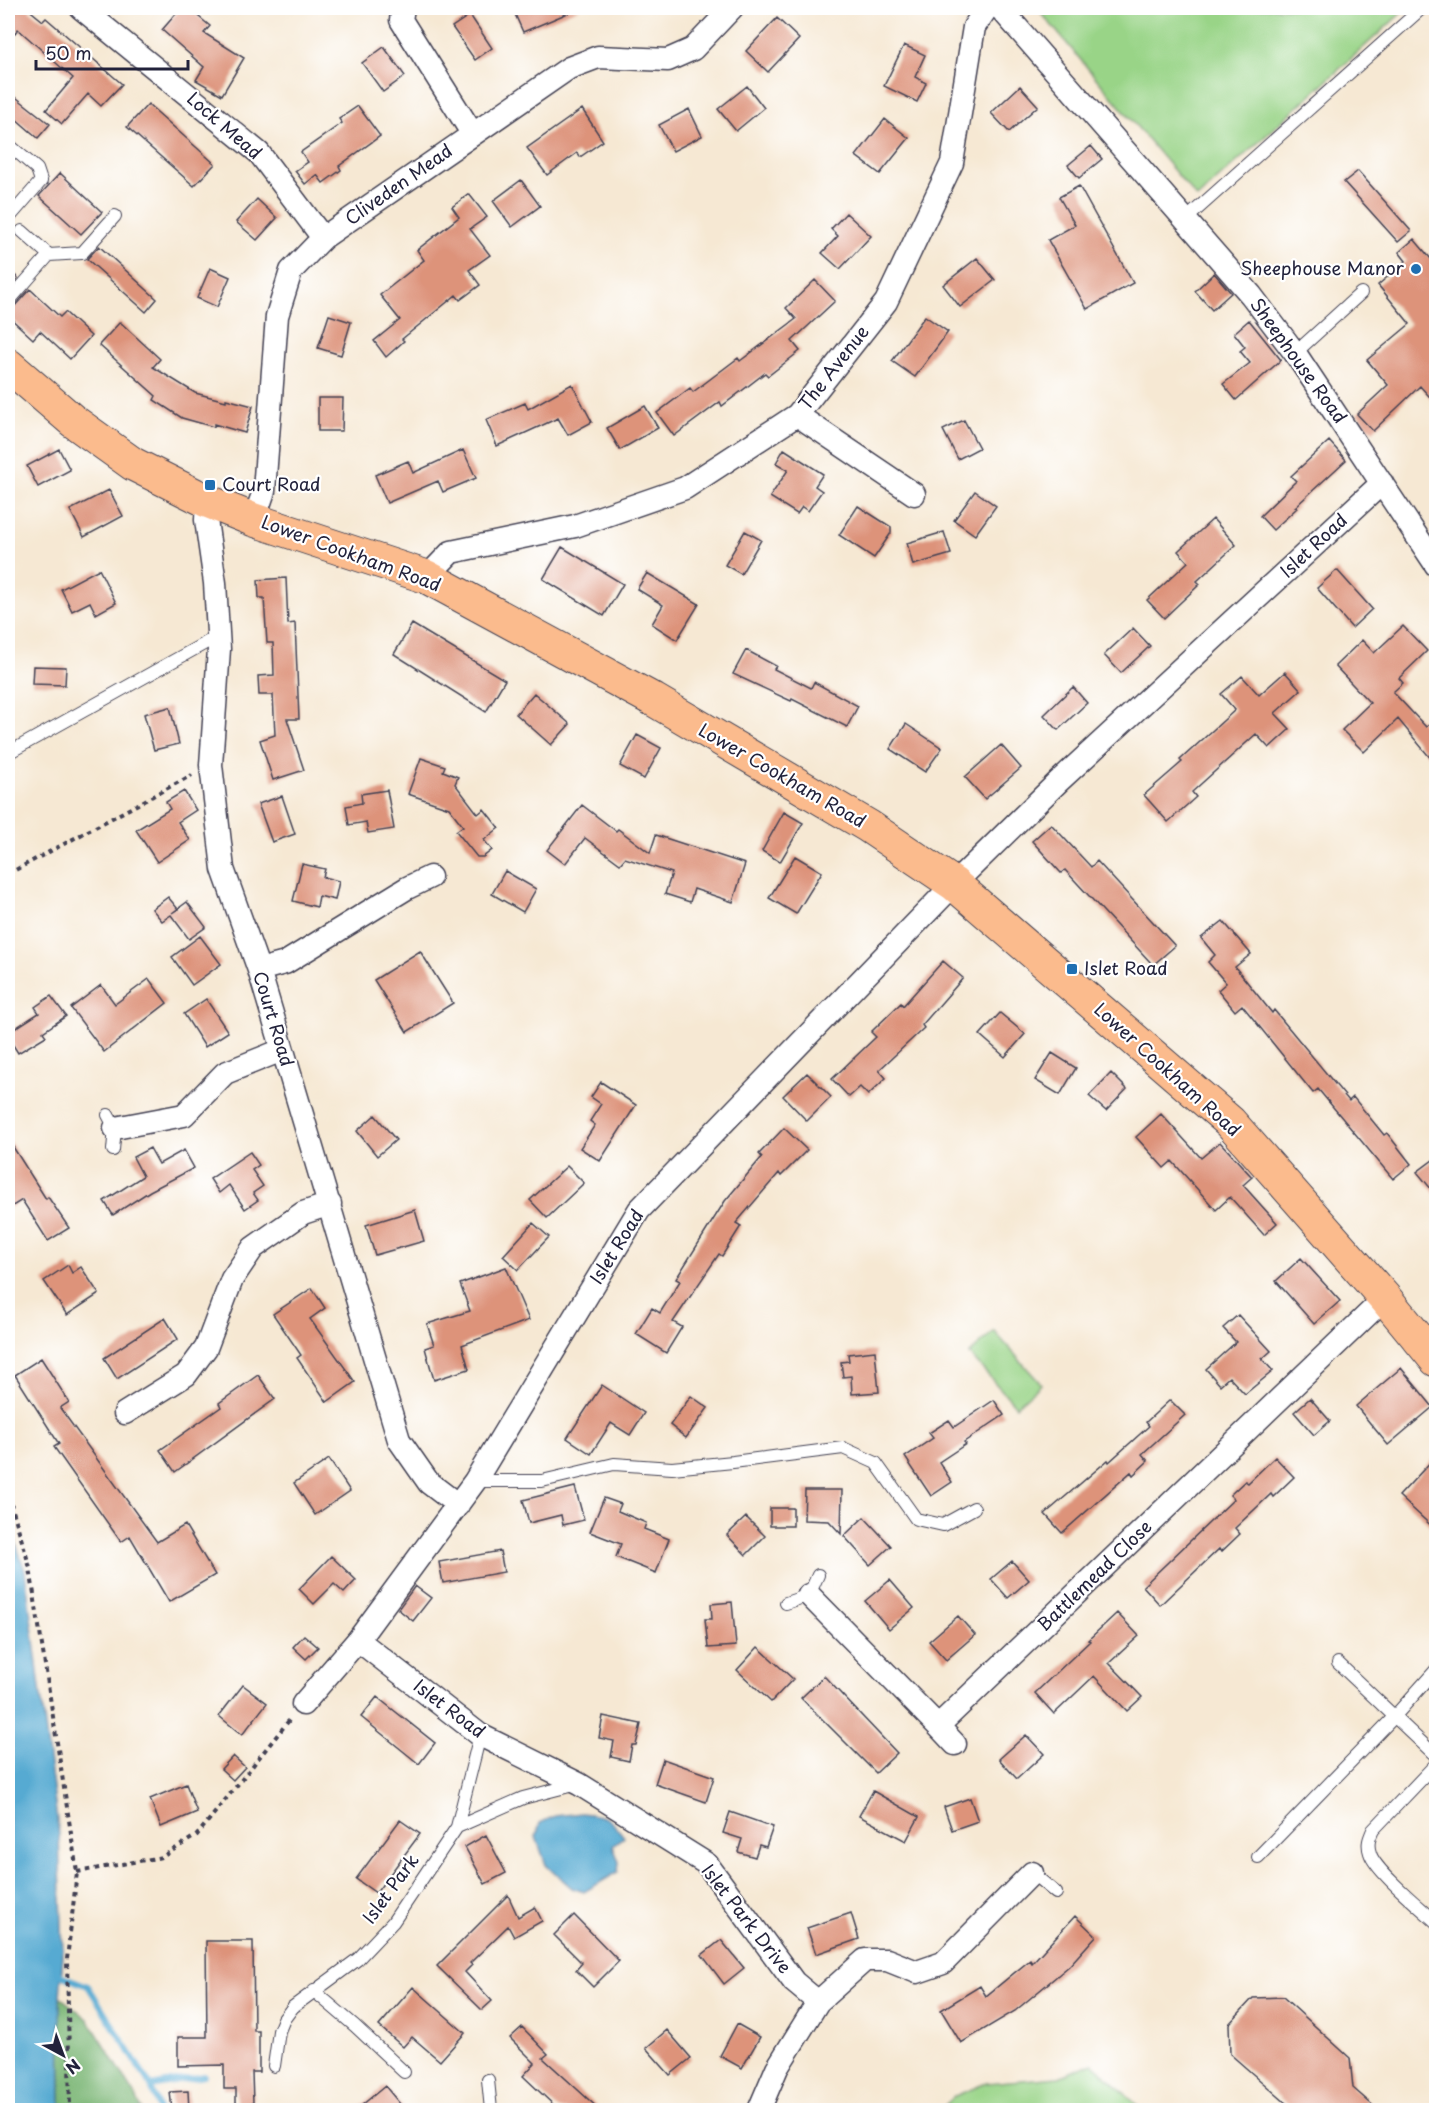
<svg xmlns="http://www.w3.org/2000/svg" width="1444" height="2118" font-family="'Playpen Sans',sans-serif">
  <rect width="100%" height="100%" fill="#fff"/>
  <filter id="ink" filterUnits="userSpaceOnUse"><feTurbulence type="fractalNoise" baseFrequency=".0167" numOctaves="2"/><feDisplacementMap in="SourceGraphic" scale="12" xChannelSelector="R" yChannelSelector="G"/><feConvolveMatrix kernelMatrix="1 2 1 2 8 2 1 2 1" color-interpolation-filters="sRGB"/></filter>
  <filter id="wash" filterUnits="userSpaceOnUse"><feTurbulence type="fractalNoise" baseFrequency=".008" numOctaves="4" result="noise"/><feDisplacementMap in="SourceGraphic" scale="24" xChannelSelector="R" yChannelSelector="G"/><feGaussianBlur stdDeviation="1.35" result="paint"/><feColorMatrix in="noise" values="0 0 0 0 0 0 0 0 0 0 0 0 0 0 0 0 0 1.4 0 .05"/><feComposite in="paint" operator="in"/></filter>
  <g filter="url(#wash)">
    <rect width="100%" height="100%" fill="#f6e8d3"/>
    <!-- green -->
    <path fill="#99d487" stroke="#5e7b61" stroke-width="1.5" d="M1037 8H1407L1197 198Z
      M994 1331 1041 1384 1016 1406 969 1354Z
      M1093 2063 1142 2110H940L955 2096 986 2083 1059 2077Z"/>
    <!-- forest -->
    <path fill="#7ab674" stroke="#4e6c58" stroke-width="1.5" d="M60 1997 88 2019 135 2094 142 2110H61Z"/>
    <!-- water -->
    <path fill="#56aad2" stroke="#3c6686" stroke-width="1.5" d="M8 1519 25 1571 59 1835 63 1955 60 1997 61 2110H8Z
      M582 1813C606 1816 610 1817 624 1837L613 1846 619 1862 618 1872 584 1892 572 1888 546 1865 536 1837 540 1823 555 1816Z"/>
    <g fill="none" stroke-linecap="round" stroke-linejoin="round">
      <!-- stream -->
      <path stroke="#56aad2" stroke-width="6" d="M55 1973 88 1986 151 2086 159 2110
        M151 2086 204 2076"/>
    </g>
    <g id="blocks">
      <!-- building -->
      <path fill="#dd937a" d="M8 8H27L43 21 46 18 122 84 101 106 88 94 62 124 46 110 73 78 18 29 8 42Z
        M181 8H188L210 26 204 33 244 58 222 95 196 80 204 67 162 30Z
        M526 8H580L523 32 514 12Z
        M470 15 492 48 475 60 452 27Z
        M777 18 799 39 768 72 746 51Z
        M904 45 925 55 915 77 926 83 917 102 884 86Z
        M384 47 405 76 383 92 362 63Z
        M747 86 764 108 736 131 718 109Z
        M1020 86 1038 106 1009 132 991 113Z
        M8 91 50 124 38 138 8 112Z
        M148 104 215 164 194 186 127 127Z
        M358 106 380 136 339 166 341 170 323 183 317 175 305 184 295 171 308 162 301 152 342 123 339 119Z
        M582 109 603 141 580 157 577 153 547 175 527 148Z
        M689 109 702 136 673 151 659 125Z
        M885 119 909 138 880 174 856 156Z
        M1091 146 1102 159 1079 178 1068 165Z
        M1358 171 1411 231 1398 242 1344 182Z
        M60 173 102 212 81 234 39 196Z
        M521 180 540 206 512 227 493 201Z
        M1079 186 1133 283 1087 309 1048 240 1075 225 1059 197Z
        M469 194 487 217 470 229 490 255 469 270 480 285 460 300 456 295 402 339 404 341 386 357 374 341 400 320 380 295 424 260 417 250 459 217 452 207Z
        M257 199 277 218 257 240 236 222Z
        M846 213 871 236 840 269 822 253 838 236 831 229Z
        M1414 239 1437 266V405L1420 386 1373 431 1357 414 1388 385 1367 360 1410 324 1378 285 1406 261 1399 252Z
        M99 246 157 299 146 312 87 259Z
        M977 258 995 280 960 307 943 285Z
        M210 268 230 277 217 307 197 298Z
        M8 269 18 278 8 290Z
        M1214 273 1231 293 1212 310 1195 291Z
        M815 280 835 301 792 341 800 351 768 376 765 373 722 406 720 402 674 436 657 413 690 388 693 392 738 358 740 361 796 319 786 308Z
        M30 289 60 317 65 312 91 336 70 359 40 331 33 339 8 316V310L14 307Z
        M329 315 351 322 341 355 318 348Z
        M925 316 948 332 915 377 892 361Z
        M1249 320 1281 360 1236 400 1223 384 1250 363 1240 351 1245 347 1234 333Z
        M120 322 160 359 153 367 195 393 226 401V399L253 406 245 433 214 424V427L182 418 154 400 156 396 99 345Z
        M572 384 592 422 568 435 558 418 497 446 486 420 525 403 528 409Z
        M318 398H343L342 431H318Z
        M645 406 658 428 620 450 607 428Z
        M964 420 979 448 958 459 943 430Z
        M1329 441 1346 460 1295 507 1297 508 1273 530 1260 516 1296 481 1291 476Z
        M59 449 70 470 38 487 27 466Z
        M784 449 823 474 815 486 822 491 808 511 802 507 797 514 770 497 788 470 776 463Z
        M463 450 476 478 443 492 438 481 387 503 375 475 408 461 413 473Z
        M109 490 123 516 84 537 70 510Z
        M975 491 996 506 975 535 954 520Z
        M858 506 891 527V533L874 558 839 535Z
        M1213 519 1236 545 1197 581 1200 584 1164 618 1147 600 1188 562 1178 551Z
        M745 531 761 540 741 574 725 565Z
        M944 532 951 554 913 565 907 543Z
        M562 547 623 584 604 616 543 579Z
        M99 569 116 603 96 614 90 602 72 611 61 589Z
        M1337 570 1372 609 1352 628 1317 588Z
        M647 573 699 604 677 640 652 624 663 605 637 589Z
        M286 578 288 624 295 623 299 719H287L304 770 273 780 260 740 275 735 273 695H259L258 676 274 675 273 643H267L264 598H259L258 580Z
        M412 624 505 680 486 712 394 654Z
        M1403 626 1427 651 1399 678 1403 683 1393 692 1426 727 1437 719V766L1398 719 1364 752 1342 730 1370 703 1335 666 1362 640 1374 653Z
        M1133 628 1150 646 1121 673 1104 655Z
        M746 650 776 666 774 669 811 688 814 682 858 706 847 727 792 699 791 701 733 674Z
        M33 666 66 667 65 685 32 684Z
        M1285 672 1301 690 1275 713 1290 729 1269 748 1256 734 1192 792 1196 797 1168 822 1144 795 1182 762 1180 760 1235 710 1221 694 1242 676 1259 695Z
        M1073 687 1087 703 1058 730 1044 715Z
        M534 693 570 724 551 745 516 714Z
        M170 707 179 744 154 750 144 714Z
        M906 724 942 748 925 772 890 749Z
        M637 735 661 748 644 779 620 766Z
        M1001 745 1021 768 985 799 965 777Z
        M421 758 445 766 443 771 458 777 455 784 478 814 484 809 499 828 484 840 492 850 483 857H477L456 831 463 826 449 808 408 794Z
        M387 790 394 829 368 833 366 822 349 825 346 806 362 803 361 794Z
        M184 791 196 810 178 822 190 840 157 862 136 830 170 809 166 802Z
        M282 796 295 834 272 842 258 804Z
        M582 805 616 831 618 829 650 853 656 835 745 864 733 902 694 889 690 902 665 894 672 873 625 858 620 864 585 838 565 864 547 850Z
        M784 812 803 823 780 862 762 851Z
        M1051 824 1091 867 1097 861 1175 946 1153 965 1065 870 1061 873 1032 841Z
        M795 856 822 872 796 914 769 898Z
        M302 864 325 869 323 877 339 881 335 900 319 896 317 907 293 901Z
        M505 871 536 889 523 912 492 894Z
        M168 897 178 909 172 913 187 902 206 927 189 939 171 915 162 921 152 909Z
        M1223 921 1251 954 1235 967 1272 1013 1274 1010 1349 1101 1353 1097 1384 1135 1387 1133 1411 1164 1393 1179 1318 1089 1313 1093 1242 1005 1235 1011 1218 990 1226 983 1208 962 1215 955 1201 938Z
        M200 936 221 964 192 985 172 957Z
        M420 951 453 1003 407 1032 374 980Z
        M943 961 963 978 922 1025 924 1028 879 1070 886 1078 868 1095 860 1087 849 1097 832 1079 876 1037 871 1032 901 1003 903 1006Z
        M149 979 167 1003 104 1052 71 1008 101 985 115 1004Z
        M51 996 66 1016 43 1032 46 1036 18 1053 8 1037V1033L39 1013 35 1007Z
        M206 999 228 1032 205 1047 184 1014Z
        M1000 1013 1025 1034 1005 1057 980 1035Z
        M1052 1053 1076 1068 1060 1095 1035 1080Z
        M807 1073 831 1097 807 1121 783 1096Z
        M1111 1073 1127 1089 1106 1111 1089 1096Z
        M601 1082 636 1105 600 1161 580 1148 595 1125 590 1121 601 1104 591 1097Z
        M1161 1114 1201 1158 1220 1142 1252 1177 1243 1185 1277 1223 1264 1235 1230 1197 1216 1210 1172 1161 1164 1168 1136 1137Z
        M375 1115 396 1140 377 1156 357 1131Z
        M784 1128 807 1150 781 1176 779 1173 736 1223 741 1226 722 1256 719 1254 673 1322 682 1327 666 1353 636 1334 652 1308 660 1313 680 1281 676 1279 725 1201 762 1157 759 1154Z
        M8 1139 46 1199 48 1197 69 1228 48 1241 22 1200 8 1209Z
        M150 1148 159 1164 184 1150 194 1168 150 1191 113 1215 104 1201 143 1176 133 1157Z
        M250 1152 259 1165 252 1170 263 1186 253 1193 258 1200 245 1209 229 1185 219 1193 210 1179Z
        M1437 1157V1196L1417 1172Z
        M567 1166 584 1183 547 1218 530 1200Z
        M415 1210 424 1241 375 1255 366 1225Z
        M533 1223 549 1237 518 1270 503 1256Z
        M1301 1258 1340 1301 1314 1324 1276 1281Z
        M68 1265 72 1273 81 1267 99 1294 67 1315 44 1281Z
        M506 1267 529 1320 462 1345 469 1369 434 1380 425 1348 434 1345 427 1324 470 1311 460 1284Z
        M312 1288 325 1308 310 1319 355 1382 327 1402 297 1358 301 1355 273 1314Z
        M1238 1315 1271 1351 1262 1359 1273 1371 1245 1394 1229 1377 1220 1385 1206 1369 1236 1342 1223 1328Z
        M165 1318 178 1339 117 1379 104 1358Z
        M875 1351 879 1392 852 1394 851 1376 843 1377 841 1362 849 1361 848 1354Z
        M41 1358 69 1402 60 1408 157 1542 185 1525 215 1575 169 1602 130 1536 121 1542 54 1447 59 1444 15 1375Z
        M1401 1368 1433 1407 1388 1445 1356 1406Z
        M258 1375 275 1399 175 1472 160 1450 221 1407 219 1403Z
        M602 1385 644 1413 630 1435 611 1423 591 1454 567 1438Z
        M691 1396 708 1408 686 1438 670 1425Z
        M1310 1398 1330 1421 1314 1435 1294 1412Z
        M994 1400 1004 1415 964 1442 966 1444 939 1462 952 1482 931 1496 905 1457 933 1438 929 1433 949 1420 954 1427Z
        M1170 1400 1185 1415 1142 1454 1148 1461 1133 1475 1131 1472 1062 1533 1045 1514 1108 1460 1109 1462 1149 1426 1146 1422Z
        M1437 1455V1531L1399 1496Z
        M1275 1457 1294 1477 1273 1497 1271 1494 1235 1528 1240 1534 1221 1552 1219 1549 1160 1605 1143 1586 1234 1499 1230 1495 1245 1481 1248 1483Z
        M329 1459 350 1491 315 1515 294 1483Z
        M575 1487 584 1520 563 1525 561 1515 529 1523 523 1500Z
        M805 1490H842L841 1534 829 1521 804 1520Z
        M604 1498 621 1504 618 1511 646 1523 644 1529 669 1539 656 1573 616 1557 621 1544 590 1532Z
        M770 1508H793V1526H770Z
        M746 1517 765 1536 746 1555 727 1535Z
        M864 1517 891 1546 870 1565 844 1536Z
        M500 1551 504 1572 443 1583 439 1562Z
        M331 1556 356 1580 344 1593 334 1584 314 1604 299 1589Z
        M1012 1561 1029 1580 1008 1598 991 1579Z
        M890 1580 914 1608 889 1629 865 1601Z
        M415 1586 431 1598 413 1621 398 1609Z
        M732 1602 736 1646 708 1648 705 1619H712L711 1604Z
        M1117 1613 1139 1636 1109 1663 1142 1697 1127 1711 1094 1676 1054 1714 1035 1693 1090 1641 1088 1640Z
        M958 1616 975 1635 946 1660 929 1641Z
        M304 1635 318 1647 306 1659 293 1647Z
        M758 1647 793 1679 771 1702 737 1670Z
        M824 1676 897 1753 876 1773 801 1698Z
        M243 1685 267 1703 242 1735 219 1716Z
        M377 1697 435 1743 419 1764 361 1717Z
        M603 1716 641 1724 636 1745H632L629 1761 611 1757 614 1741 599 1738Z
        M1026 1735 1044 1754 1017 1779 999 1759Z
        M233 1756 245 1767 233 1780 221 1769Z
        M663 1759 714 1777 706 1802 655 1784Z
        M186 1784 197 1812 161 1827 150 1799Z
        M873 1791 919 1817 906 1841 859 1816Z
        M970 1798 978 1821 952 1830 944 1807Z
        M730 1812 773 1827 766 1847 759 1845 755 1857 738 1852 742 1839 723 1833Z
        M400 1820 420 1834 376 1893 356 1879Z
        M486 1835 506 1873 485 1884 465 1847Z
        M508 1895 518 1917 535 1907 542 1921 514 1937 508 1926 470 1963 472 1965 465 1972 492 2001 482 2010 437 1966Z
        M851 1913 859 1939 816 1954 807 1928Z
        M574 1915 619 1961 593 1987 576 1970 582 1963 554 1935Z
        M1075 1916 1096 1936 1069 1966 1015 2011 961 2043 941 2010 980 1986 986 1996 1030 1960 1032 1963Z
        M721 1940 744 1968 724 1984 702 1955Z
        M206 1941H253L254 2031H259V2072H252L253 2103H236V2089H224V2065L178 2066V2037H207Z
        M413 1987 465 2033 440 2061 412 2037 403 2047 379 2026Z
        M1283 1997 1350 2058 1353 2088 1378 2110H1294L1230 2054 1229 2024 1253 1998Z
        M737 2024 760 2037 742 2068 720 2056Z
        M522 2027 548 2054 543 2058 600 2110H559L523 2076 535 2063 510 2038Z
        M667 2030 691 2058 670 2075 646 2048Z
        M385 2086 405 2110H356Z
        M188 2091 189 2110H172L170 2092Z"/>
    </g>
  </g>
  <g filter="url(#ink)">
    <use href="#blocks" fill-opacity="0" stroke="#424052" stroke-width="1.5"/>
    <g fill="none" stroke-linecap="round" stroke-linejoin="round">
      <defs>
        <path id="lane" d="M8 144 37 169 41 181 8 219
          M1185 220 1422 8
          M49 255 82 253 115 216
          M8 302 49 255 22 231
          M1295 353 1361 293
          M8 753 218 636
          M108 1115 115 1128 113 1150
          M475 1481H542L614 1464 672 1468 733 1462 843 1448 876 1463 916 1519 943 1525 974 1508
          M786 1603 809 1595 818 1575
          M1338 1663 1436 1756
          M1436 1764 1373 1830C1369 1839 1367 1844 1370 1853 1375 1871 1421 1908 1436 1922
          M457 1827 523 1798 577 1784
          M1258 1857 1394 1717 1436 1670
          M1032 1873 1056 1893
          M314 1991 355 2026 404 2072
          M274 2066 279 2031 284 2019 293 2007 358 1959 393 1922 457 1827 480 1735
          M488 2080 491 2110"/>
        <path id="street" d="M81 8 259 153 323 238
          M403 8 401 20 472 133
          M1000 8 1251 295 1295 353 1436 565
          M797 415 914 494
          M207 501 206 520 215 583 219 649 211 765 223 869 259 970 399 1440 429 1483 458 1505
          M254 520 264 491 277 316 291 271 323 238 569 68 598 57 668 60 693 49 732 8
          M427 577 451 552 575 526 685 488 797 415 886 302 952 163 974 27 987 8
          M259 970 285 963 407 888 430 877
          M115 1128 184 1115 225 1073 282 1050
          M125 1413 186 1375 206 1348 232 1279 253 1248 303 1213 330 1204
          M809 1595 938 1726 1385 1298
          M358 1640 475 1481 639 1210 954 884 1058 782 1382 483
          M303 1704 358 1640 480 1735 579 1784 707 1864 794 1982 818 2002 777 2068 759 2110
          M938 1726 955 1744
          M818 2002 865 1960H887L917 1972 943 1963 1032 1873"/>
        <path id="primary" d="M8 365 73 421 133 464 207 501 254 520 427 577 654 700 868 826 954 884 1230 1122 1385 1298 1436 1360"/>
      </defs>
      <!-- lane casing -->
      <use href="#lane" stroke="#424052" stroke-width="14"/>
      <!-- street casing -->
      <use href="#street" stroke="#424052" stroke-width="25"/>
      <!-- primary casing -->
      <use href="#primary" stroke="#424052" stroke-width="35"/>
      <!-- path -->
      <path stroke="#424052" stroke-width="4" stroke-dasharray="4.5 4.5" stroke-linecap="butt" d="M8 874 192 775
        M8 1494 30 1568 77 1872 67 1959 70 2110
        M77 1872 162 1857 197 1835 291 1718"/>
      <!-- lane -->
      <use href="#lane" stroke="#fff" stroke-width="12"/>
      <!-- street -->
      <use href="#street" stroke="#fff" stroke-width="22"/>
      <!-- primary -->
      <use href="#primary" stroke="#fbbb8d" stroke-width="33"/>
    </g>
  </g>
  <!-- markers -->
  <g fill="#1f6fb2" stroke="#fff" stroke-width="2">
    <circle cx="1416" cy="269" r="6"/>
    <rect x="204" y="479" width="12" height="12" rx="3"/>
    <rect x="1066" y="963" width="12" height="12" rx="3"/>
  </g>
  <g text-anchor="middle" stroke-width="4.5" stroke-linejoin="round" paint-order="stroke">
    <!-- street labels -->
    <g font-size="18" fill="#22223b" stroke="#fff">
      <text transform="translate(224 126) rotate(41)" y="6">Lock Mead</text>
      <text transform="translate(399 185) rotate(-35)" y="6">Cliveden Mead</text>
      <text transform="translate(1298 361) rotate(54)" y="6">Sheephouse Road</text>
      <text transform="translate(834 368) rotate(-52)" y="6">The Avenue</text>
      <text transform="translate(1314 546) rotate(-43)" y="6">Islet Road</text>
      <text transform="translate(351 554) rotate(20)" y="6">Lower Cookham Road</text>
      <text transform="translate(782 776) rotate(30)" y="6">Lower Cookham Road</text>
      <text transform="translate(273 1019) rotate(73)" y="6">Court Road</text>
      <text transform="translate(1167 1070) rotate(42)" y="6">Lower Cookham Road</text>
      <text transform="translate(617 1247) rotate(-58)" y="6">Islet Road</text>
      <text transform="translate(1095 1576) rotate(-44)" y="6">Battlemead Close</text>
      <text transform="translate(449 1709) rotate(37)" y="6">Islet Road</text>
      <text transform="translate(391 1889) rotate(-54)" y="6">Islet Park</text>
      <text transform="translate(746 1919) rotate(52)" y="6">Islet Park Drive</text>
    </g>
    <!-- poi labels -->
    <g font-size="18" fill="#22223b" stroke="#fff" text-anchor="start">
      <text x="1404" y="275" text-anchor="end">Sheephouse Manor</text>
      <text x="222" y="491">Court Road</text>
      <text x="1084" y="975">Islet Road</text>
    </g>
  </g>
  <!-- margin -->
  <rect width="1444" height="2118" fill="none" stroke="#fff" stroke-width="30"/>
  <!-- north arrow -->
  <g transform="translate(63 2055) rotate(139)" stroke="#ffffff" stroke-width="4.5" paint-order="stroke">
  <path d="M0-4.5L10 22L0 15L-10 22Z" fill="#22223b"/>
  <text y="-9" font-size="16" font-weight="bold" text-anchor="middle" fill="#22223b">N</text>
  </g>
  <!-- scale -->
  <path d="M36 60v9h152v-9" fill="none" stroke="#22223b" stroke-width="3"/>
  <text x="45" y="60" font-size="18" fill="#22223b" stroke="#ffffff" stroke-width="4.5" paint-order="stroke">50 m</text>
</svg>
